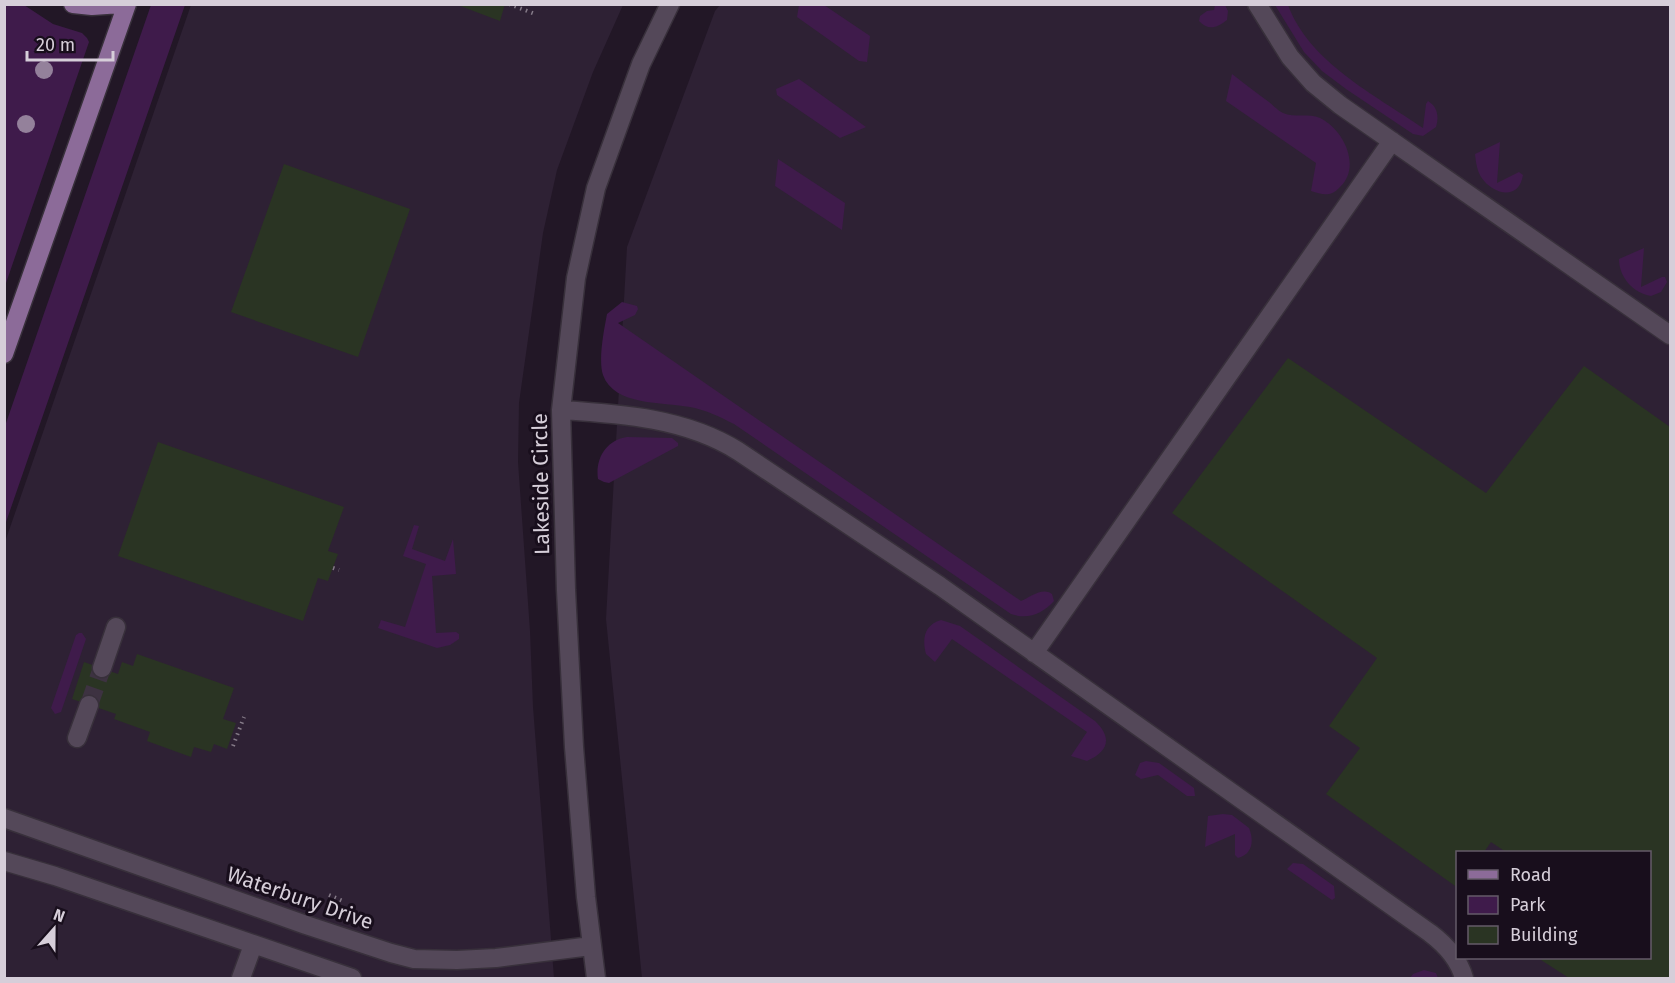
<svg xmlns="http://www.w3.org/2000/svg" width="1675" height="983" font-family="'Fira Sans',sans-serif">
  <rect width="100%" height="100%" fill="#221726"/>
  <!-- built -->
  <path fill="#2e2134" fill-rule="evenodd" d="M191 5H623L593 72 557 170 543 233 519 403 518 462 530 631 533 707 554 978H5V542Z
    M720 5H1670V978H642L606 619 627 247 715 11ZM1458 852H1650V958H1458Z"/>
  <!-- green -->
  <path fill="#3f1b4b" d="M5 4 24 5 53 24 82 33 87 38 89 42 5 286Z
    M151 5H185L5 525V426Z
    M799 5H824L870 36 867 62 859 61 797 17Z
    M1215 5H1225L1228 11 1227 20C1217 28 1208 31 1199 21L1200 16 1207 11 1214 10Z
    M1275 5H1288C1309 62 1375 95 1423 128L1426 104 1428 101C1438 107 1439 117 1436 127L1423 136 1413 134 1346 89 1322 71 1304 52Z
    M1232 74C1244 83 1256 93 1269 102 1273 105 1278 111 1283 113 1294 118 1309 113 1320 118 1343 129 1362 166 1340 187 1331 197 1323 195 1311 191L1316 163 1226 101Z
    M799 79 866 127 840 138 777 95 776 89Z
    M1500 142 1497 183 1519 172 1523 175C1519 201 1493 195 1481 177 1477 170 1476 163 1475 154Z
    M778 159 845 203 842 230 775 186Z
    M1644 248 1641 287 1662 277H1665L1667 282 1661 292 1651 296C1633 293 1619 277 1619 259Z
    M622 302 637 306 638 309 635 315 618 323 1021 601C1031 597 1042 587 1052 594L1054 601C1042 614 1028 620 1011 614L734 424C720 417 706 410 690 407 663 402 614 406 603 375 598 360 604 330 607 314Z
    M627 437 672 438 678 443V446L609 483 604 482 598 479C595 459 606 440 627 437Z
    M414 525 419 526 412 549 445 561 453 539 456 574 432 576 436 633 456 632 459 634V639L450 645 437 648 378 628 381 620 405 627 426 564 403 556Z
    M941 620 960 626 1095 721C1113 738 1108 752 1087 761L1071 756 1087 732 952 639 935 662 926 654C922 639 924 625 941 620Z
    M79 633H82L86 639 61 712 55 714 51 708 76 635Z
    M1146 761 1159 763 1194 788 1195 796H1187L1158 775 1141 779 1135 775 1140 763Z
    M1223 814 1232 815 1249 828C1254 840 1253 854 1238 858L1235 855V834L1205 847 1208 816Z
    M1293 863 1303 864 1334 886 1335 898 1332 900 1287 869Z
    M1424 970 1436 973 1438 978H1410L1413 974Z"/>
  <!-- building -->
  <path fill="#2a3423" d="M455 4H505L500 21Z
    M284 164 410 209 358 357 231 312Z
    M1288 358 1486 493 1584 366 1670 427V978H1569L1541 960 1543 958H1650V852H1506L1491 842 1484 852H1458V888L1326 794 1360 748 1329 726 1377 658 1172 513Z
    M158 442 344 507 328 551 338 554 328 581 318 578 303 621 118 556Z
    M137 654 234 688 223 719 236 723 227 749 214 744 211 752 194 747 191 757 147 741 150 732 114 719 116 714 72 699 84 662 118 674 122 662 133 666Z"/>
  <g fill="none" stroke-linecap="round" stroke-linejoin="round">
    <!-- minor-tunnel -->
    <path stroke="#3d3241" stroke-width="18" stroke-dasharray="18 9" stroke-linecap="butt" d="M89 705 102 668"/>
    <defs>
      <path id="minor" d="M1257 4 1290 57 1313 83 1340 105 1670 335
        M561 410C622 414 685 418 738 451L940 586 1430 933C1446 945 1459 960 1464 978
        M1034 653 1392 141
        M102 668 116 627
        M77 738 89 705
        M4 818 306 925 391 953 414 959 457 960 496 958 591 946
        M4 861 55 876 352 978
        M241 978 253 945
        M596 978 586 897 574 747 566 590 561 410 576 278 596 188 641 64 670 4"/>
      <path id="major" d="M73 4 92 6 121 4
        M4 354 127 4"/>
    </defs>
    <!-- minor casing -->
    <use href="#minor" stroke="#38303b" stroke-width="21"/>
    <!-- major casing -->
    <use href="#major" stroke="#38303b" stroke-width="21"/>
    <!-- path -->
    <path stroke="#857b88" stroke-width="4" stroke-dasharray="1.5 4.5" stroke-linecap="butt" d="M509 4 535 14
      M333 568 339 570
      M233 746 244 717
      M329 895 343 901"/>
    <!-- minor -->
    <use href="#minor" stroke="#544859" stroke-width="18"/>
    <!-- major -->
    <use href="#major" stroke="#8c6b99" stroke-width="18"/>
  </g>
  <!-- trees -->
  <g fill="#94819b">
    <circle cx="44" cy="70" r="9"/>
    <circle cx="26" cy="124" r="9"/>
  </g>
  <g text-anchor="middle" stroke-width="6" stroke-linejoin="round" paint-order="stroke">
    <!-- street labels -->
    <g font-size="21" fill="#d6ced9" stroke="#180e1c">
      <text transform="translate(541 484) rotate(-91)" y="7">Lakeside Circle</text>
      <text transform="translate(300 898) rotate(19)" y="7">Waterbury Drive</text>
    </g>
  </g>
  <!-- border -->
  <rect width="1675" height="983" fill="none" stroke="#d6ced9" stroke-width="12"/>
  <!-- legend -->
  <rect x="1456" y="851" width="195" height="108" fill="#180e1c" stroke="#645b68" stroke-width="1.5"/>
  <rect x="1468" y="870" width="30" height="9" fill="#8c6b99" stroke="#645b68" stroke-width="1.5"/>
  <text x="1510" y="881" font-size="18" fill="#d6ced9">Road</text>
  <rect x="1468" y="896" width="30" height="18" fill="#3f1b4b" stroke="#645b68" stroke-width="1.5"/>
  <text x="1510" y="911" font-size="18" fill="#d6ced9">Park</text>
  <rect x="1468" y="926" width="30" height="18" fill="#2a3423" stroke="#645b68" stroke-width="1.5"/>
  <text x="1510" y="941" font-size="18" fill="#d6ced9">Building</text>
  <!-- north arrow -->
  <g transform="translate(54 929) rotate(21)" stroke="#180e1c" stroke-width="4.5" paint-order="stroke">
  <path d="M0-4.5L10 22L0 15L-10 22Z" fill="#d6ced9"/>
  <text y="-9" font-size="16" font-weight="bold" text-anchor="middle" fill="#d6ced9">N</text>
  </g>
  <!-- scale -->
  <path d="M27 51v9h86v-9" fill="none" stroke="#d6ced9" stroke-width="3"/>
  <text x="36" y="51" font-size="18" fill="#d6ced9" stroke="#180e1c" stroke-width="4.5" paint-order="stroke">20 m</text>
</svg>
